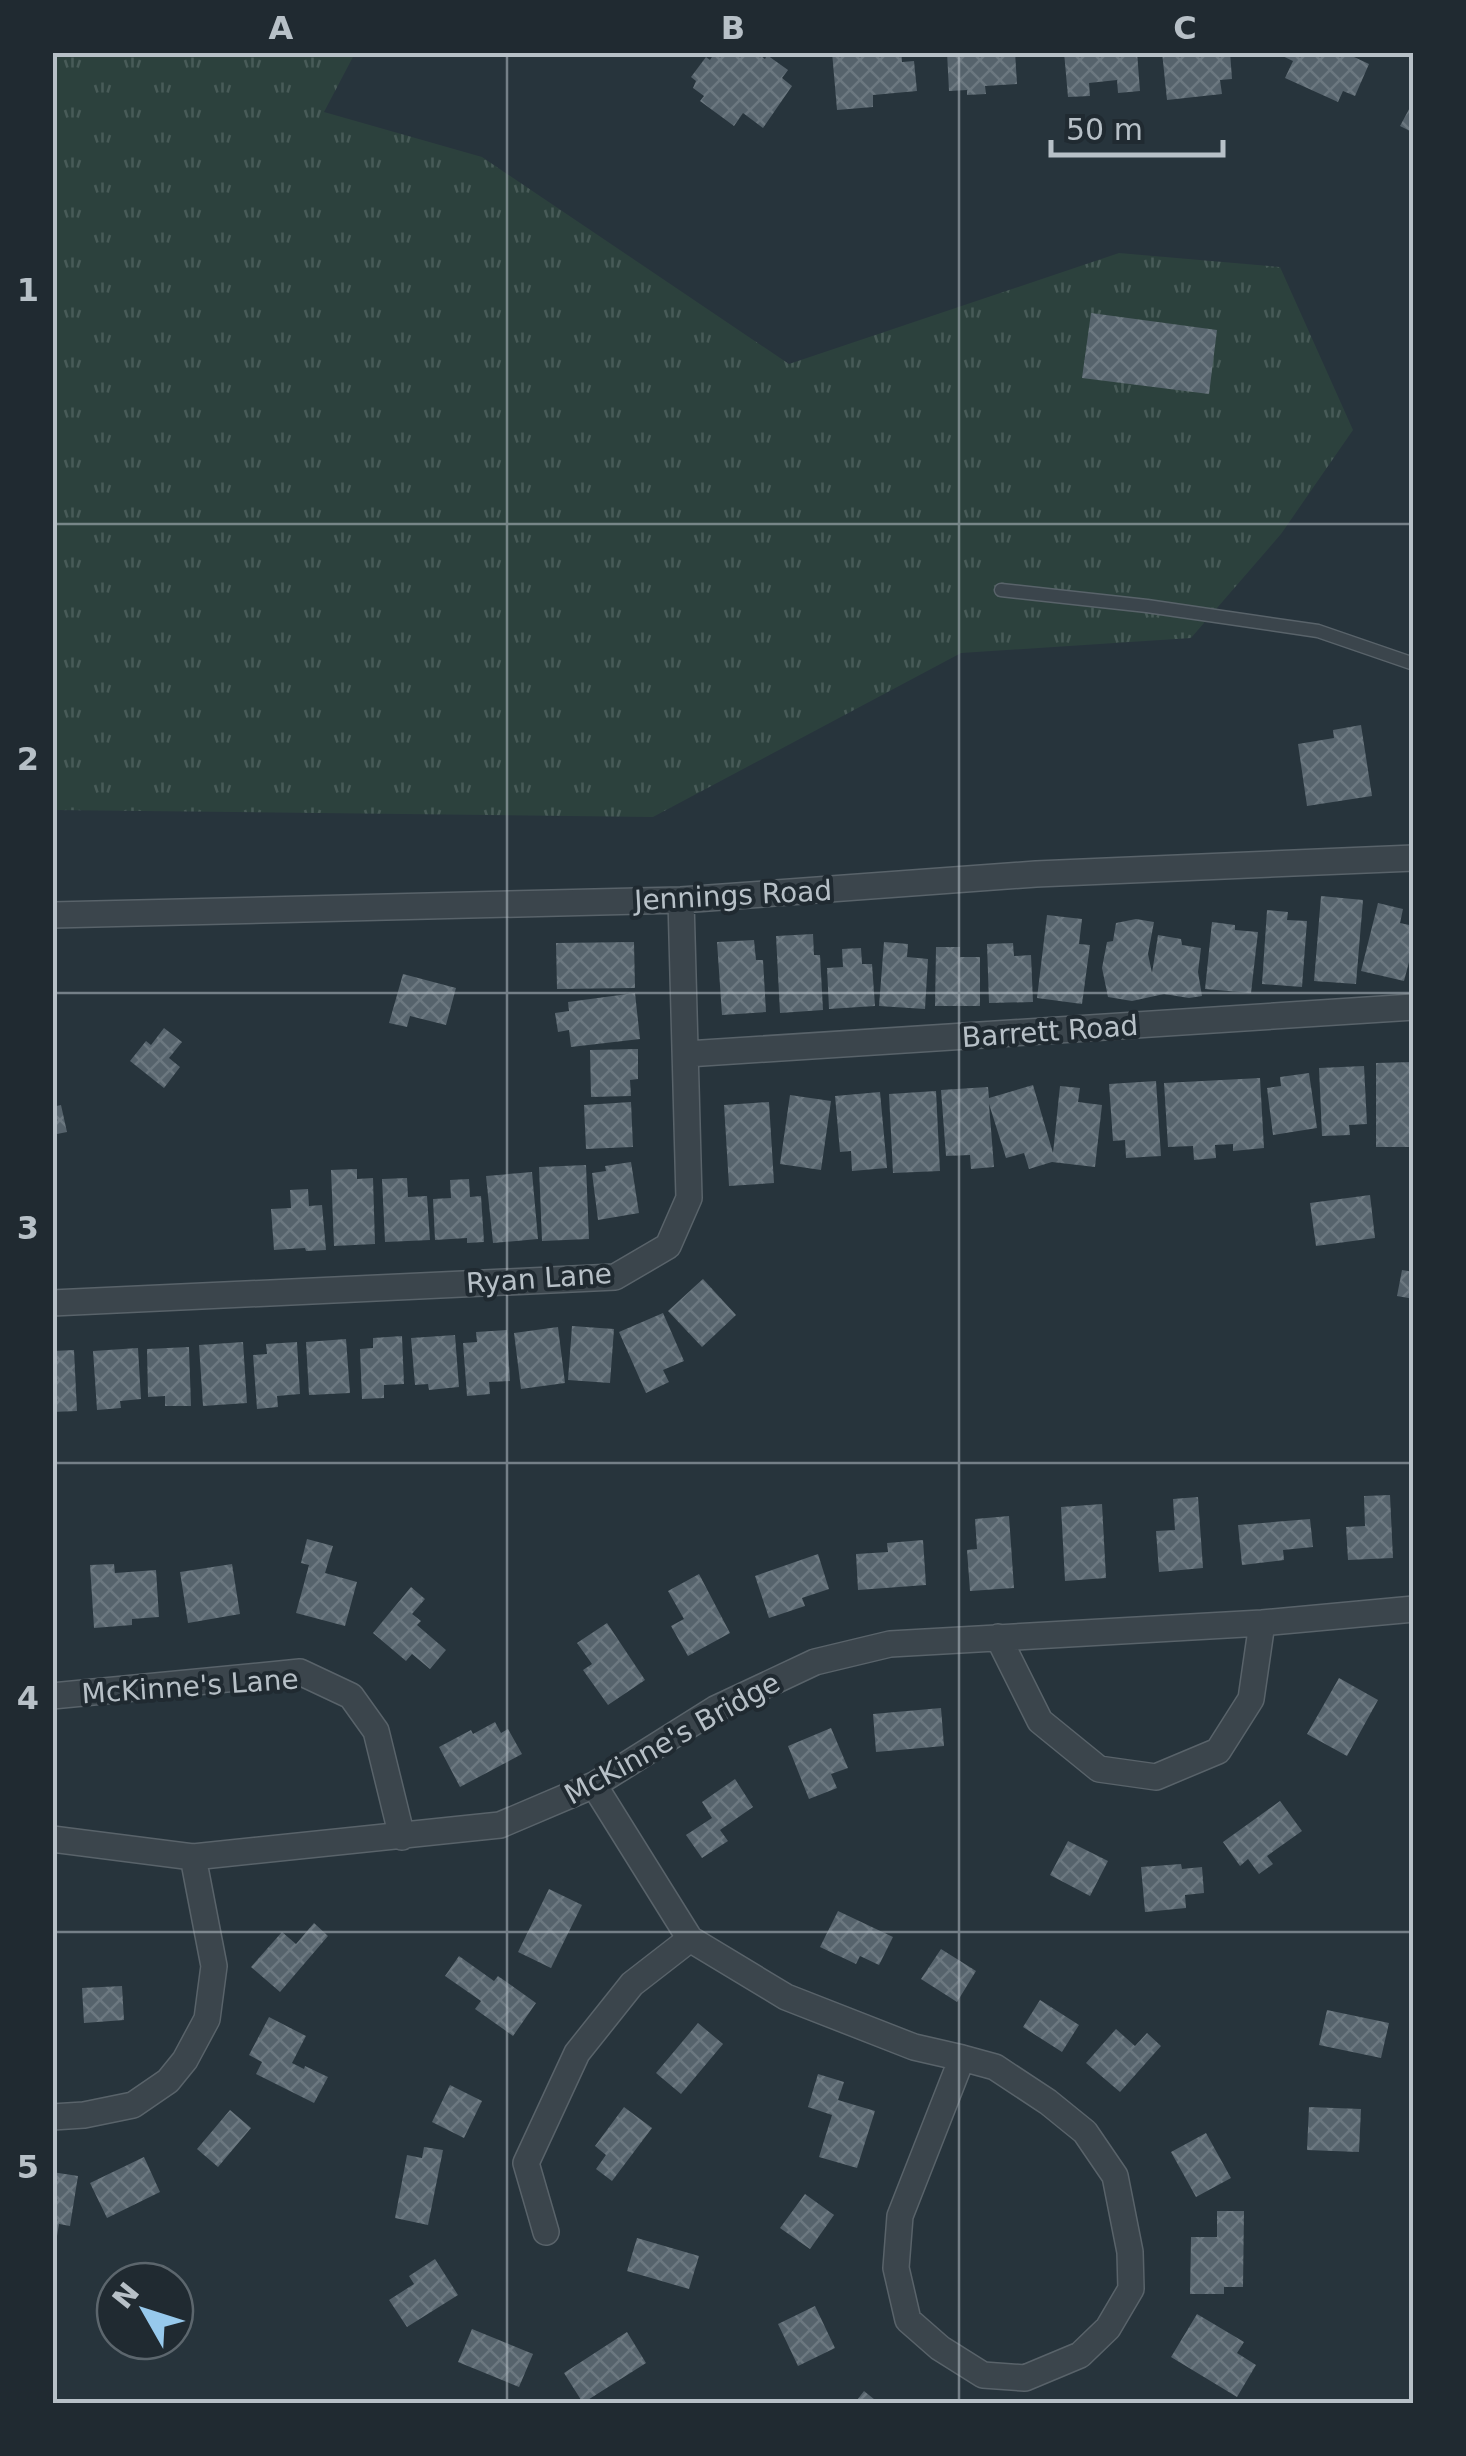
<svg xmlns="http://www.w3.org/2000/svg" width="1466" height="2456" font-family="'DejaVu Sans',sans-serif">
  <defs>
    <pattern id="grass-tufts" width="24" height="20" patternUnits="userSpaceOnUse" patternTransform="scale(2.5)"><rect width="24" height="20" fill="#2c413d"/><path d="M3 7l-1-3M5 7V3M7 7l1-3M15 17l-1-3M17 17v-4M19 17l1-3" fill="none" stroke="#485b58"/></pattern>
    <pattern id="building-cross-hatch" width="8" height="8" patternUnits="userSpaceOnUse" patternTransform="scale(2.5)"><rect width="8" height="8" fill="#56636c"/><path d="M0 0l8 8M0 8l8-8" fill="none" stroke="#6c7880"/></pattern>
  </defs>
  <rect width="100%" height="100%" fill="#27343c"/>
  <!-- grass -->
  <path fill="url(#grass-tufts)" d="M53 53H355L324 112 482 157 789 364 1119 253 1280 267 1353 430 1281 534 1191 638 961 653 653 817 53 810Z"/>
  <!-- building -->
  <path fill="url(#building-cross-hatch)" d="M715 52H764L761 56 765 59 767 55 788 70 782 78 792 86 763 128 743 113 734 126 700 101 704 96 693 88 696 81 691 77 706 57 710 60Z
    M832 52H901L902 62 914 61 917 91 873 95V107L837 110Z
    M947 52H1015L1017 84 985 86 986 94 967 95V90L949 91Z
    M1064 52H1137L1140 91 1118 93 1117 80 1089 83 1090 96 1068 97Z
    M1162 52H1230L1232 79 1220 80 1222 94 1167 100Z
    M1274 52H1356L1354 57 1369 64 1355 96 1343 91 1338 102 1285 78 1293 61Z
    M1414 100V133L1400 126Z
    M1091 313 1217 330 1209 394 1082 378Z
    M1361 725 1372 796 1307 806 1298 744 1334 738 1333 730Z
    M1321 896 1363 900 1356 984 1314 981Z
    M1378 903 1403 909 1400 923 1414 926V943L1404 981 1361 971Z
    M1267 910 1288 912 1287 920 1307 921 1302 987 1262 984Z
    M1047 915 1082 919 1079 944 1090 945 1082 1004 1037 998Z
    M1136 919 1154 922 1148 954 1152 973 1158 935 1181 939 1182 945 1201 948 1198 972 1202 996 1189 998 1164 994 1132 1001 1108 997 1102 968 1107 942 1113 941 1116 923Z
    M1212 922 1235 925V930L1258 932 1251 993 1205 989Z
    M813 934 814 955H820L823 1010 780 1013 776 936Z
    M754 940 756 960H763L766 1012 722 1015 717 942Z
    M634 942 635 988 557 989 556 943Z
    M884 942 908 944 907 957 928 959 925 1009 879 1006Z
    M1013 943 1014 956 1031 955 1033 1002 989 1003 987 944Z
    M936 947H960V957H980V1006H935Z
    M861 948 862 964H872L875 1006 829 1009 827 968 843 967 842 949Z
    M403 974 456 988 446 1025 410 1016 407 1027 389 1023Z
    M635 993 640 1039 571 1047 569 1030 558 1032 555 1013 569 1011 568 1002Z
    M164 1028 182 1042 169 1058 180 1067 164 1088 130 1061 146 1041 151 1045Z
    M638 1049V1079L630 1080 631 1096 591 1097 590 1050Z
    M1414 1062V1147H1376V1063Z
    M1364 1066 1367 1124 1349 1125 1350 1135 1322 1136 1319 1068Z
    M1309 1073 1317 1128 1273 1135 1267 1088 1281 1086 1280 1077Z
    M1260 1078 1264 1148 1233 1151V1144L1215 1145 1216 1158 1194 1160 1193 1146 1168 1147 1164 1083Z
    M1156 1081 1161 1156 1126 1158 1125 1140 1113 1141 1109 1084Z
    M1033 1085 1053 1153 1060 1086 1080 1088 1078 1102 1102 1105 1095 1167 1052 1162 1029 1169 1024 1153 1006 1158 989 1104 994 1167 971 1169 970 1155 946 1156 941 1090 988 1087 989 1098Z
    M936 1091 940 1171 893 1173 889 1094Z
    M880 1092 887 1168 852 1171 851 1151 840 1152 835 1096Z
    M790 1095 831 1101 821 1170 780 1164Z
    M631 1102 633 1147 586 1149 584 1105Z
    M769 1102 774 1183 729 1186 724 1105Z
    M61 1105 67 1132 52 1135V1107Z
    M631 1162 639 1213 598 1220 592 1173 606 1171 605 1166Z
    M586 1165 589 1239 542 1241 539 1167Z
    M357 1169V1179L373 1178 375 1244 334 1246 331 1170Z
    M532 1172 538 1239 493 1243 486 1176Z
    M407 1178 408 1197 427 1196 430 1240 385 1242 382 1179Z
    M469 1179 470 1197 481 1196 484 1242 467 1243V1238L435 1240 433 1199 451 1198 450 1180Z
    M308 1189 309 1206 322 1205 326 1250 306 1251 305 1248 274 1250 271 1209 291 1208 290 1190Z
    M1370 1195 1375 1238 1316 1246 1310 1203Z
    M1402 1270 1414 1272V1299L1397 1296Z
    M703 1279 736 1315 702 1347 668 1311Z
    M663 1313 684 1361 663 1370 669 1382 646 1393 619 1332Z
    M572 1326 614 1329 610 1383 568 1380Z
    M558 1327 565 1383 521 1389 514 1333Z
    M507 1330 510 1381 489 1382 490 1394 467 1396 463 1343 477 1342 476 1332Z
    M455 1335 459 1387 429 1390 428 1384 415 1385 411 1338Z
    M402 1336 404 1384 384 1385V1398L362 1399 360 1349 373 1348V1338Z
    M346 1339 350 1393 309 1395 306 1342Z
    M243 1342 247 1403 203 1406 199 1345Z
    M297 1342 300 1394 277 1396 278 1407 257 1409 253 1355 267 1354 266 1344Z
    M189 1347 191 1406H165V1396L148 1397 147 1349Z
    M138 1348 141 1399 120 1401 121 1408 97 1410 93 1351Z
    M74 1350 77 1411 52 1412V1351Z
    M1390 1495 1393 1558 1348 1560 1346 1527 1365 1526 1364 1496Z
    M1198 1497 1203 1568 1159 1572 1156 1531 1175 1530 1173 1499Z
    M1102 1504 1106 1578 1065 1581 1061 1507Z
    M1009 1516 1014 1588 970 1591 967 1550 977 1549 975 1519Z
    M1310 1519 1313 1547 1283 1550 1284 1560 1242 1565 1238 1525Z
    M307 1539 333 1546 325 1573 357 1582 345 1626 296 1613 309 1565 301 1563Z
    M923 1540 926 1585 858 1590 856 1554 888 1552 887 1543Z
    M818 1554 829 1589 802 1598 805 1606 769 1618 755 1576Z
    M114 1564 115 1573 156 1570 159 1617 132 1619V1625L94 1628 90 1565Z
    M232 1564 240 1614 188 1623 180 1572Z
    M699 1574 730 1633 688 1656 671 1626 684 1619 668 1591Z
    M411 1587 425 1599 412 1614 421 1621 417 1625 446 1650 430 1669 412 1654 406 1661 373 1633Z
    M607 1623 645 1680 608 1705 583 1670 592 1664 577 1643Z
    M1339 1678 1378 1700 1347 1756 1307 1734Z
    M941 1708 944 1746 876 1752 873 1714Z
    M495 1722 501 1733 508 1729 522 1754 460 1787 439 1747 471 1730 473 1734Z
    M831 1728 848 1768 831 1774 837 1788 809 1799 788 1746Z
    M735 1779 753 1807 720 1830 728 1841 702 1858 686 1835 712 1818 702 1802Z
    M1280 1801 1302 1831 1267 1856 1273 1864 1259 1874 1248 1859 1240 1866 1223 1842Z
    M1068 1841 1108 1861 1090 1896 1050 1875Z
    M1181 1864 1182 1869 1202 1867 1204 1893 1185 1895 1186 1908 1145 1912 1141 1867Z
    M549 1889 582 1905 551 1968 518 1952Z
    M838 1911 893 1937 879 1965 860 1956 856 1964 820 1947Z
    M314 1923 328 1936 280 1992 251 1967 282 1932 296 1944Z
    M941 1949 976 1971 957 2002 921 1979Z
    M459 1956 494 1981 498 1976 536 2003 513 2036 475 2009 481 2001 445 1976Z
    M122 1986 124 2020 84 2023 82 1988Z
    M1040 2000 1079 2025 1062 2052 1023 2027Z
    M1327 2010 1389 2023 1381 2058 1319 2045Z
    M269 2017 306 2036 292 2063 304 2069 305 2066 328 2077 314 2103 256 2074 262 2062 249 2055Z
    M698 2023 723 2044 681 2094 656 2073Z
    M1116 2029 1135 2046 1147 2033 1161 2046 1120 2092 1086 2063Z
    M818 2074 844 2082 838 2100 875 2111 857 2168 819 2157 832 2115 808 2107Z
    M450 2085 482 2101 464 2138 432 2122Z
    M624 2107 652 2128 612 2181 596 2169 606 2155 595 2146Z
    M1309 2107 1361 2109 1359 2152 1307 2150Z
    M230 2110 251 2128 218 2167 197 2149Z
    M1206 2133 1231 2178 1196 2197 1171 2152Z
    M424 2147 443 2150 428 2225 395 2218 407 2155 422 2158Z
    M144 2157 160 2192 107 2218 90 2183Z
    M52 2172 78 2176 70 2226 59 2224 55 2248H52Z
    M805 2194 834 2215 810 2249 780 2228Z
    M1217 2211H1244L1243 2287H1224V2294H1190L1191 2237H1217Z
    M637 2238 699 2256 689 2289 627 2271Z
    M435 2259 458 2295 407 2327 389 2300 414 2284 409 2276Z
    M815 2306 835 2348 798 2366 778 2324Z
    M1197 2314 1244 2342 1237 2353 1256 2365 1237 2397 1171 2357Z
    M472 2329 533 2354 519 2387 458 2362Z
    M627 2332 646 2363 583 2403 564 2373Z
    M864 2391 880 2404H854Z"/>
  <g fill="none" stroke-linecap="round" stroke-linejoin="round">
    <defs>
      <path id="lane" d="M1001 590 1147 606 1318 631 1414 664"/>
      <path id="street" d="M52 915 681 900 1036 874 1414 858
        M687 1054 1414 1007
        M52 1303 615 1277 668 1246 689 1198 681 900
        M998 1637 1040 1721 1099 1769 1156 1777 1218 1751 1251 1699 1262 1623
        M52 1696 300 1672 351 1696 376 1731 402 1837
        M594 1785 690 1939 786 1997 914 2047 962 2058 995 2067 1048 2102 1085 2132 1115 2176 1130 2252 1131 2289 1108 2328 1080 2355 1025 2378 983 2375 940 2348 908 2320 896 2268 900 2216 962 2058
        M52 1839 193 1857 500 1825 594 1785 715 1709 815 1662 890 1644 1262 1623 1414 1609
        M52 2117 84 2115 133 2105 168 2081 185 2060 207 2019 214 1966 193 1857
        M546 2232 526 2163 577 2053 632 1984 690 1939"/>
    </defs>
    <!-- lane casing -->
    <use href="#lane" stroke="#59636a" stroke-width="15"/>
    <!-- street casing -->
    <use href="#street" stroke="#59636a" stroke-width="28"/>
    <!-- lane -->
    <use href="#lane" stroke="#3b454c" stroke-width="12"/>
    <!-- street -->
    <use href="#street" stroke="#3b454c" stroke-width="25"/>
  </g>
  <!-- grid -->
  <path fill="none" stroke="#b7c0c7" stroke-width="2.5" stroke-opacity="0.55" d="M507 52V2404M959 52V2404M52 524H1414M52 993H1414M52 1463H1414M52 1932H1414"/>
  <g text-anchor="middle" stroke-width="8" stroke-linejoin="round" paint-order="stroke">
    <!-- street labels -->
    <g font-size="28" fill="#b7c0c7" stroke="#202a31">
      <text transform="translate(733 895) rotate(-3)" y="10">Jennings Road</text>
      <text transform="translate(1050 1031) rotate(-4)" y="10">Barrett Road</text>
      <text transform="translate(539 1278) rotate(-4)" y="10">Ryan Lane</text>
      <text transform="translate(190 1686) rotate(-4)" y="10">McKinne's Lane</text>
      <text transform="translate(672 1738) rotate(-29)" y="10">McKinne's Bridge</text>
    </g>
  </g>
  <!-- border -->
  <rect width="1466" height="2456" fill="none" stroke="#202a31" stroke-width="110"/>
  <!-- north arrow -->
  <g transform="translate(145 2311) rotate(309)"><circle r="48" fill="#202a31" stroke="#5c666d" stroke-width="2.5"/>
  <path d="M0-8L18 38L0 25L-18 38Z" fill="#97c9ec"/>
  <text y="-15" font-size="28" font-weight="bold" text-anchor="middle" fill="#b7c0c7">N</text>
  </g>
  <!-- scale -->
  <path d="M1051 140v15h172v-15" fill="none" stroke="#b7c0c7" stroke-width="5"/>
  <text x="1066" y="140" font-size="30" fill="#b7c0c7" stroke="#202a31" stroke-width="8" paint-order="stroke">50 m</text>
  <rect x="55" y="55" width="1356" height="2346" fill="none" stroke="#b7c0c7" stroke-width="4"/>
  <g font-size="32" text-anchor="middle" font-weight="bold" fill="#b7c0c7">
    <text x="281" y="39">A</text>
    <text x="733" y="39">B</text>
    <text x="1185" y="39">C</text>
    <text x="28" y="301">1</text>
    <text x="28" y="770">2</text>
    <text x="28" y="1239">3</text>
    <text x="28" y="1709">4</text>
    <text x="28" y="2178">5</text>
  </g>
</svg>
